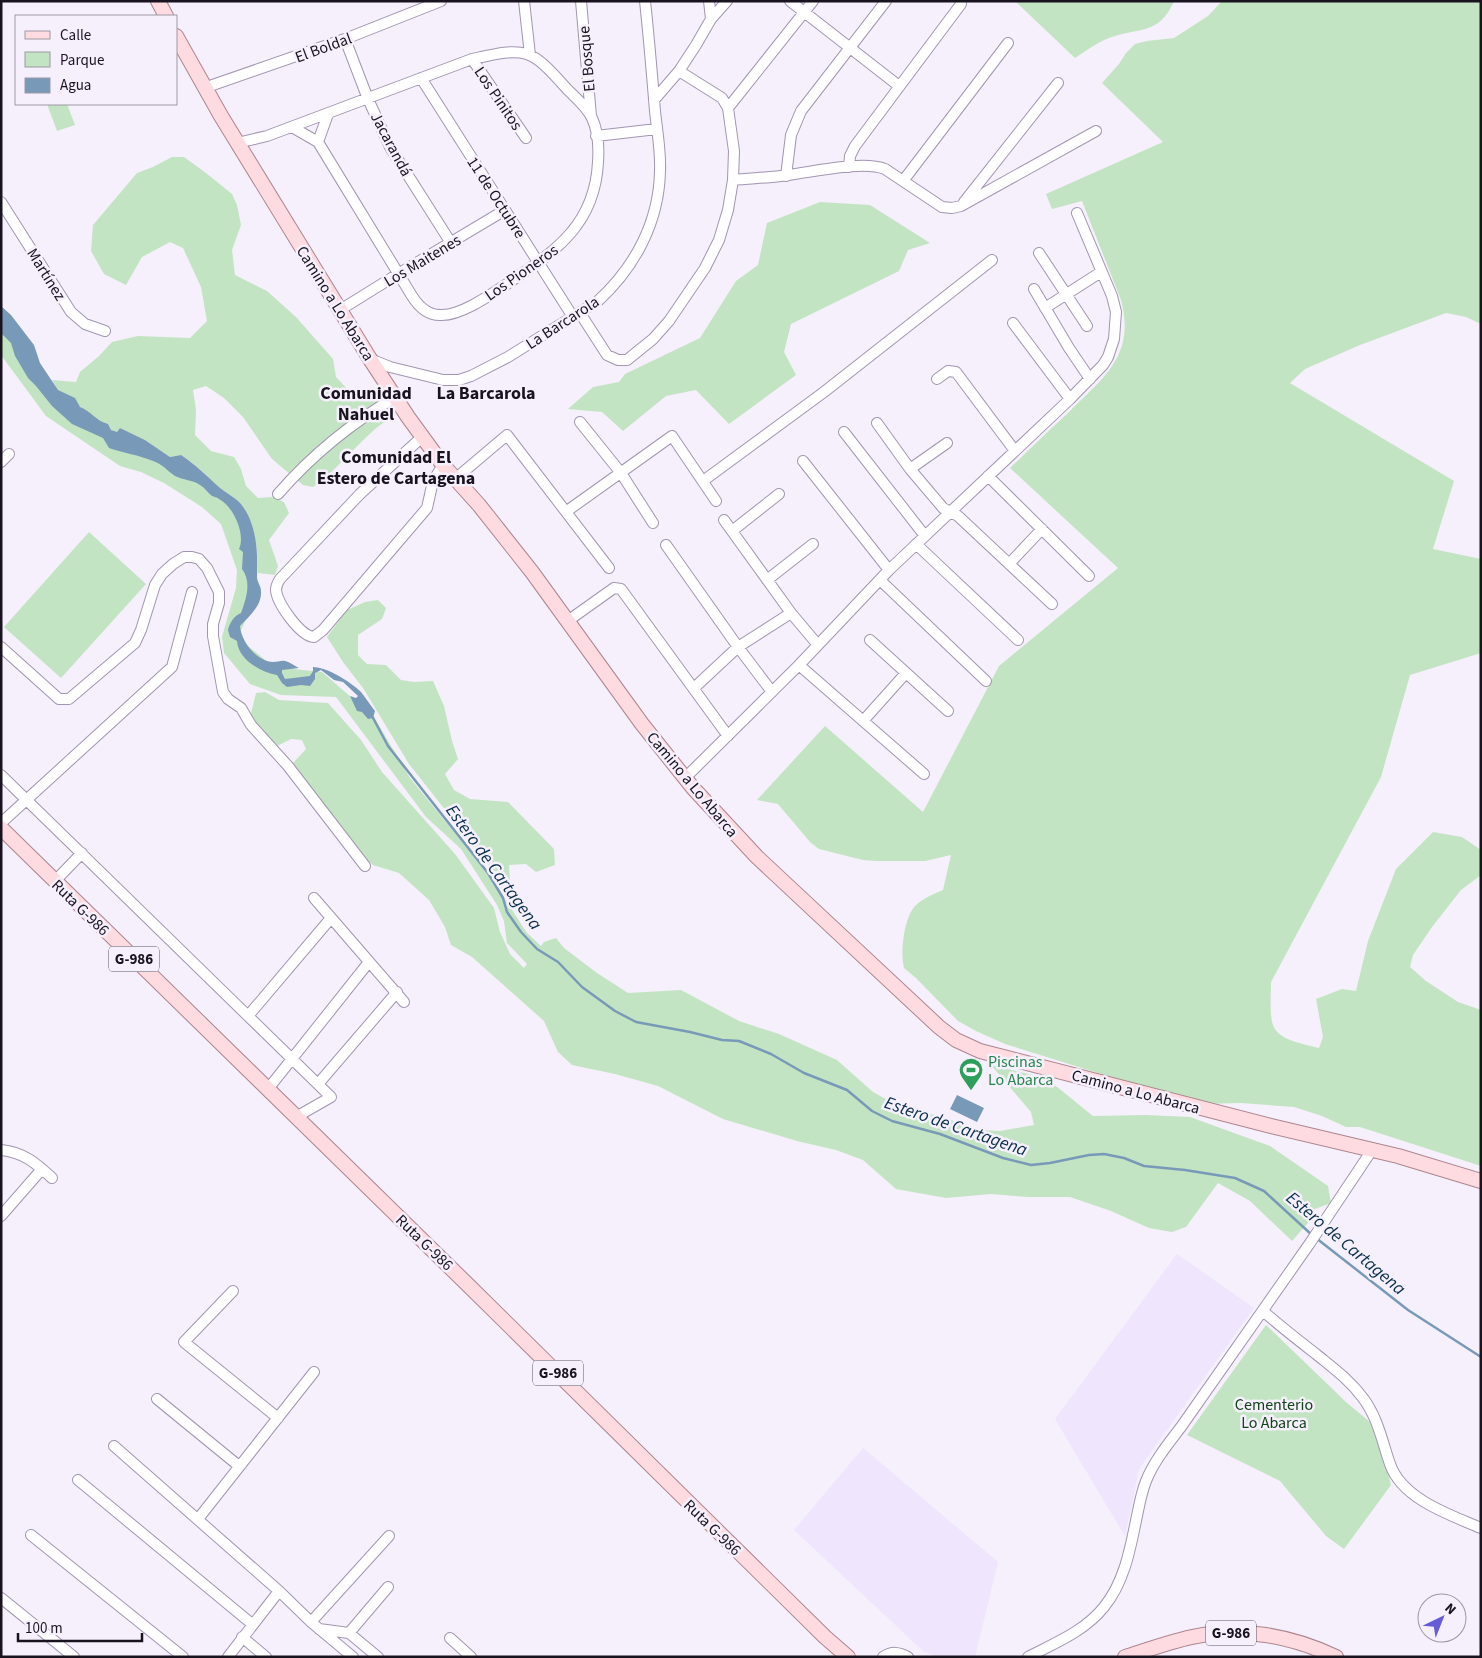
<svg xmlns="http://www.w3.org/2000/svg" width="1482" height="1658" font-family="'Source Sans 3',sans-serif">
  <rect width="100%" height="100%" fill="#f5f0fc"/>
  <!-- built -->
  <path fill="#efe5fc" d="M1177 1254 1254 1308 1139 1469 1125 1536 1055 1419Z
    M863 1448 998 1562 975 1657H938L923 1651 794 1530Z"/>
  <!-- green -->
  <path fill="#c3e4c2" d="M1015 1H1174C1159 36 1138 27 1109 38 1096 43 1086 51 1075 58Z
    M1222 1H1481V324L1466 317 1446 313 1360 345 1305 369 1290 383 1454 481 1433 549 1481 559V653L1410 675 1381 777 1271 982C1270 1032 1267 1036 1319 1048L1323 1037 1316 999 1342 989 1356 991 1368 941 1396 869 1433 832 1462 837 1481 850V875L1461 890 1432 927 1413 955 1410 967 1426 981 1458 1002 1481 1010V1166L1360 1127H1346L1322 1116 1294 1107 1241 1103 1201 1104 1175 1097 1005 1044 976 1031 958 1021 916 978 904 968C900 952 904 918 915 906 923 898 934 894 943 890L951 855 925 861H876L863 860 819 849 810 842 778 804 757 800 825 726 923 812 999 666 1118 568 1010 468C1029 450 1048 431 1068 413 1103 378 1136 356 1121 300L1082 201 1052 209 1046 194 1163 142 1102 83 1119 64 1126 53 1135 44 1147 41 1174 38 1208 16Z
    M47 104H67L75 125 57 131Z
    M172 157H184L206 173 232 194 237 205 241 225 232 250 235 275 267 291 296 317 333 359 336 377 350 392 377 393 388 399 393 416C362 435 343 466 313 487L303 485 272 459 243 417 224 398 206 386 193 390 196 410 195 435 211 451 234 457 241 469 246 486 258 498 272 497 284 502 289 513 269 540 278 566 275 575 258 573C258 552 255 519 239 502 233 496 224 492 218 486 206 475 195 464 181 455L170 457 145 440 120 428 118 432 198 477 237 514 256 599 240 632 243 642 274 667 322 672 374 717 410 778 490 876 527 933 541 946 544 942 556 938 564 948 597 973 628 993 681 990 739 1021 779 1034 837 1060 873 1092 902 1108 940 1116 978 1130 1000 1131 1034 1125 1031 1112 991 1065 1046 1078 1093 1116 1146 1115 1190 1117 1270 1146 1328 1186 1331 1203 1315 1209H1309L1316 1214 1292 1241 1250 1201 1218 1183 1186 1227 1172 1232 1149 1228 1111 1211 1070 1197H1028L991 1194 946 1198 896 1189 863 1160 836 1150 797 1141 723 1119 658 1086 615 1074 572 1065 558 1052 544 1021 472 957 451 945 445 927 429 900 399 873 373 865 363 857 293 763 306 749 302 740 291 739 277 746 250 717 256 693 265 692 279 700 328 703 361 740 382 772 455 854 494 908 500 932 510 954 524 968 527 964 507 943 504 921 497 905 461 849 426 817 336 697 281 695 250 684 224 653 222 637 236 588 237 570 221 524 202 507 164 483 141 472 120 466 46 416 1 355V326L56 387 52 380 76 382 80 372 99 356 112 342 138 336 190 338 207 321 201 287 183 248 170 242 142 257 126 285 104 274 91 251 93 225 137 173 153 167Z
    M820 202 870 205 930 243 908 250 899 271 791 324 784 352 796 375 729 424 696 390 666 396 623 431 602 412 568 409 593 387 619 382 625 374 700 338 736 281 758 265 767 223Z
    M89 532 146 584 61 678 4 627Z
    M378 600 386 608 382 619 358 635V655L367 664 386 665 401 680 414 682 433 681 444 706 452 741 458 759 445 774 454 790 470 799 508 802 554 849 555 865 536 872 526 864 509 865 510 882 495 873 409 764 363 688 343 662 327 637 347 610 365 602Z
    M1266 1325 1346 1402 1370 1422 1385 1460 1391 1485 1344 1549 1326 1536 1280 1481 1187 1435Z"/>
  <!-- water -->
  <path fill="#7999b9" d="M1 306 11 315 34 345 40 363 58 390 75 398 80 407C91 411 96 421 108 424L111 430 117 432 120 428 145 440 170 457 181 455C196 465 207 476 219 487 226 493 235 497 241 504 257 524 258 553 257 577 257 582 261 586 261 591 262 606 249 616 240 626 241 641 256 661 273 662 277 662 282 660 285 661 290 662 295 666 299 668L282 670V673L285 679 310 676 313 671V667C327 667 351 682 361 692 366 698 370 705 375 711L373 718 368 719 362 712 357 711 350 696 356 698 358 696 343 682 334 680 321 670 315 673V679L310 686 301 685 287 687 282 683 277 675C260 672 238 659 237 641L230 637 228 630C230 622 234 616 241 613 246 599 252 582 242 569L243 552 239 549C246 534 233 506 219 499 217 497 214 497 212 496 208 493 205 488 200 485 193 480 183 480 175 476 166 470 164 465 153 461 139 455 123 453 109 448L103 438 72 424 52 406 36 386 28 378 15 356 11 343 1 333Z
    M957 1095 984 1108 977 1122 950 1109Z"/>
  <g fill="none" stroke-linecap="round" stroke-linejoin="round">
    <!-- stream -->
    <path stroke="#7999b9" stroke-width="2.5" d="M372 716 388 746 488 873 503 898 507 912 521 932 537 949 558 962 582 987 615 1011 636 1022 690 1032 722 1040 739 1041 771 1054 804 1073 847 1090 872 1111 892 1121 940 1134 1003 1158 1031 1165 1050 1163 1089 1155 1104 1154 1124 1158 1144 1166 1185 1170 1235 1178 1264 1191 1312 1235
      M1316 1238 1408 1310 1481 1357"/>
    <defs>
      <path id="minor" d="M524 1 530 55
        M581 1 591 116
        M709 1 711 19
        M790 1 899 86
        M345 39 368 99 390 147 451 243
        M472 59 526 138
        M421 78 573 317
        M204 88 345 39 441 1
        M654 100 679 71 696 45 711 19 727 1
        M728 108 813 1
        M596 136 657 129
        M318 142 328 114
        M237 143 267 136 472 59C526 47 530 47 567 89 575 97 587 107 592 118 598 131 599 148 598 162 595 226 554 252 507 284 490 295 462 315 442 315 429 316 419 307 412 296L318 142 292 127
        M849 167 850 156 855 146 961 4
        M786 176 791 135 801 111 886 1
        M733 180C751 178 770 178 788 175 813 172 863 160 885 169L942 207 952 208 961 206 1096 131
        M903 181 1008 43
        M1 202 71 312 85 324 105 331
        M964 202 1058 83
        M1039 253 1087 326
        M1034 289 1069 348 1090 379
        M1045 308 1101 272
        M340 310 398 274 505 210
        M580 313 607 355 618 360H627L653 339 669 321 705 268 719 240 728 210 733 180 734 151 728 108 722 98 679 71
        M1013 323 1070 399
        M370 359 390 367 435 378 443 380H459L471 376 508 357 598 301C635 267 659 222 660 171 661 151 657 131 655 111 652 74 649 38 645 1
        M937 379 948 371 956 372 1015 451
        M580 422 621 473 653 523
        M877 423 910 469 943 508 958 516 1052 604
        M844 432 925 536
        M422 437 360 494 280 579C278 582 276 585 276 590 277 603 300 636 314 637L323 630 427 508 433 481 443 465
        M803 461 889 570
        M1 462 9 454
        M910 469 947 443
        M988 476 1089 576
        M455 479 507 435 609 568
        M703 481 824 392 992 260
        M278 494C312 455 351 423 396 397
        M567 511 672 436 716 501
        M724 520 791 613 818 645
        M732 531 779 494
        M916 544 1018 640
        M666 545 738 647 772 692
        M1009 564 1042 529
        M767 580 813 544
        M880 580 986 681
        M569 620 614 588 621 589 728 736
        M870 640 948 711
        M1 647 59 699H69L135 643 141 630 155 585 162 574 173 564 184 557H192L199 559 207 568 219 592V603L213 624V636L223 692 228 699 241 708 251 725 288 766 365 866
        M799 665 924 774
        M694 688 738 647 791 613
        M863 721 906 673
        M1 775 331 1097 296 1117
        M685 778 799 665 889 570 1070 399 1103 365 1108 357 1114 339 1116 312 1112 296 1077 213
        M1 823 172 667 192 592
        M55 881 82 853
        M314 898 404 1002
        M248 1016 331 918
        M318 1084 397 992
        M268 1089 369 962
        M1 1150C23 1152 36 1163 52 1178
        M1 1216 42 1169
        M233 1291 184 1342 278 1418
        M1263 1311C1280 1326 1298 1340 1316 1354 1333 1368 1350 1380 1363 1398 1378 1418 1382 1441 1390 1464 1402 1499 1450 1515 1481 1528
        M157 1399 239 1466
        M114 1446 279 1591 311 1622 353 1657
        M78 1480 252 1624
        M198 1519 314 1372
        M31 1535 183 1657
        M1 1598 74 1657
        M311 1622 389 1536
        M319 1629 349 1633 378 1657
        M349 1633 388 1587
        M242 1637 266 1657
        M450 1638 471 1657
        M228 1657 279 1591
        M883 1657C892 1651 899 1652 908 1657
        M1028 1657C1055 1643 1085 1631 1104 1607 1126 1580 1131 1544 1138 1511 1140 1501 1142 1491 1146 1481 1154 1461 1168 1444 1181 1427L1310 1243 1372 1150"/>
      <path id="major" d="M158 1 166 16
        M176 36 221 116 370 359 408 417 443 465 479 505 532 572 642 724 693 788 757 857 939 1027 956 1040 980 1051 1271 1126 1398 1156 1481 1181
        M1 828 466 1283 825 1637 848 1657
        M1125 1657C1147 1650 1169 1642 1192 1637 1240 1626 1292 1636 1336 1657"/>
    </defs>
    <!-- minor casing -->
    <use href="#minor" stroke="#a295b1" stroke-width="12"/>
    <!-- major casing -->
    <use href="#major" stroke="#ad858f" stroke-width="16"/>
    <!-- minor -->
    <use href="#minor" stroke="#fff" stroke-width="10"/>
    <!-- major -->
    <use href="#major" stroke="#fedbe0" stroke-width="14"/>
  </g>
  <!-- icons -->
  <defs>
    <symbol id="stadium-pin" viewBox="-11 -11 22 30"><path d="M0 17L-7.5 6A9.5 9.5 0 1 1 7.5 6Z" fill="#2e9e5b" stroke="#f5f0fc"/><path d="M0-5a6.5 5 0 1 0 0 10a6.5 5 0 1 0 0-10ZM-3.5-1.8h7v3.6h-7Z" fill="#fff"/></symbol>
  </defs>
  <g fill-rule="evenodd">
    <use href="#stadium-pin" x="957" y="1056" width="28" height="38"/>
  </g>
  <g text-anchor="middle" stroke-width="5" stroke-linejoin="round" paint-order="stroke">
    <!-- shield labels -->
    <g fill="#f5f0fc" stroke="#5a5561" stroke-width="1">
      <rect x="109" y="946.5" width="50" height="25" rx="4"/>
      <rect x="533" y="1360.5" width="50" height="25" rx="4"/>
      <rect x="1206" y="1620.5" width="50" height="25" rx="4"/>
    </g>
    <g font-size="15" font-weight="bold" fill="#18131e">
      <text x="134" y="964">G-986</text>
      <text x="558" y="1378">G-986</text>
      <text x="1231" y="1638">G-986</text>
    </g>
    <!-- street labels -->
    <g font-size="16" fill="#18131e" stroke="#f5f0fc">
      <text transform="translate(323 47) rotate(-20)" y="6">El Boldal</text>
      <text transform="translate(586 59) rotate(-95)" y="6">El Bosque</text>
      <text transform="translate(499 98) rotate(56)" y="6">Los Pinitos</text>
      <text transform="translate(392 144) rotate(62)" y="6">Jacarandá</text>
      <text transform="translate(497 197) rotate(57)" y="6">11 de Octubre</text>
      <text transform="translate(422 260) rotate(-31)" y="6">Los Maitenes</text>
      <text transform="translate(521 272) rotate(-35)" y="6">Los Pioneros</text>
      <text transform="translate(47 274) rotate(58)" y="6">Martínez</text>
      <text transform="translate(336 303) rotate(58)" y="6">Camino a Lo Abarca</text>
      <text transform="translate(562 322) rotate(-33)" y="6">La Barcarola</text>
      <text transform="translate(693 784) rotate(50)" y="6">Camino a Lo Abarca</text>
      <text transform="translate(81 907) rotate(44)" y="6">Ruta G-986</text>
      <text transform="translate(1136 1091) rotate(15)" y="6">Camino a Lo Abarca</text>
      <text transform="translate(425 1242) rotate(44)" y="6">Ruta G-986</text>
      <text transform="translate(713 1527) rotate(44)" y="6">Ruta G-986</text>
    </g>
    <!-- leisure labels -->
    <g font-size="16" fill="#27864d" stroke="#f5f0fc" text-anchor="start">
      <text x="988" y="1067">Piscinas<tspan x="988" dy="18">Lo Abarca</tspan></text>
    </g>
    <!-- park labels -->
    <g font-size="16" fill="#124316" stroke="#f5f0fc">
      <text x="1274" y="1410">Cementerio<tspan x="1274" dy="18">Lo Abarca</tspan></text>
    </g>
    <!-- neighbourhood labels -->
    <g font-size="18" font-weight="bold" fill="#18131e" stroke="#f5f0fc">
      <text x="366" y="399">Comunidad<tspan x="366" dy="21">Nahuel</tspan></text>
      <text x="486" y="399">La Barcarola</text>
      <text x="396" y="463">Comunidad El<tspan x="396" dy="21">Estero de Cartagena</tspan></text>
    </g>
    <!-- water labels -->
    <g font-size="18" font-style="italic" fill="#072d4d" stroke="#f5f0fc">
      <text transform="translate(494 867) rotate(54)" y="6">Estero de Cartagena</text>
      <text transform="translate(956 1126) rotate(19)" y="6">Estero de Cartagena</text>
      <text transform="translate(1346 1243) rotate(40)" y="6">Estero de Cartagena</text>
    </g>
  </g>
  <!-- border -->
  <rect width="1482" height="1658" fill="none" stroke="#18131e" stroke-width="5"/>
  <!-- legend -->
  <rect x="15" y="15" width="162" height="90" fill="#f5f0fc" stroke="#9d98a3"/>
  <rect x="25" y="31" width="25" height="8" fill="#fedbe0" stroke="#9d98a3"/>
  <text x="60" y="40" font-size="15" fill="#18131e">Calle</text>
  <rect x="25" y="52" width="25" height="15" fill="#c3e4c2" stroke="#9d98a3"/>
  <text x="60" y="65" font-size="15" fill="#18131e">Parque</text>
  <rect x="25" y="78" width="25" height="15" fill="#7999b9" stroke="#9d98a3"/>
  <text x="60" y="90" font-size="15" fill="#18131e">Agua</text>
  <!-- north arrow -->
  <g transform="translate(1442 1618) rotate(43)"><circle r="24" fill="#f5f0fc" stroke="#9d98a3"/>
  <path d="M0-4L9 19L0 12L-9 19Z" fill="#665cd6"/>
  <text y="-8" font-size="14" font-weight="bold" text-anchor="middle" fill="#18131e">N</text>
  </g>
  <!-- scale -->
  <path d="M18 1633v8h124v-8" fill="none" stroke="#18131e" stroke-width="2.5"/>
  <text x="25" y="1633" font-size="15" fill="#18131e" stroke="#f5f0fc" stroke-width="4" paint-order="stroke">100 m</text>
</svg>
